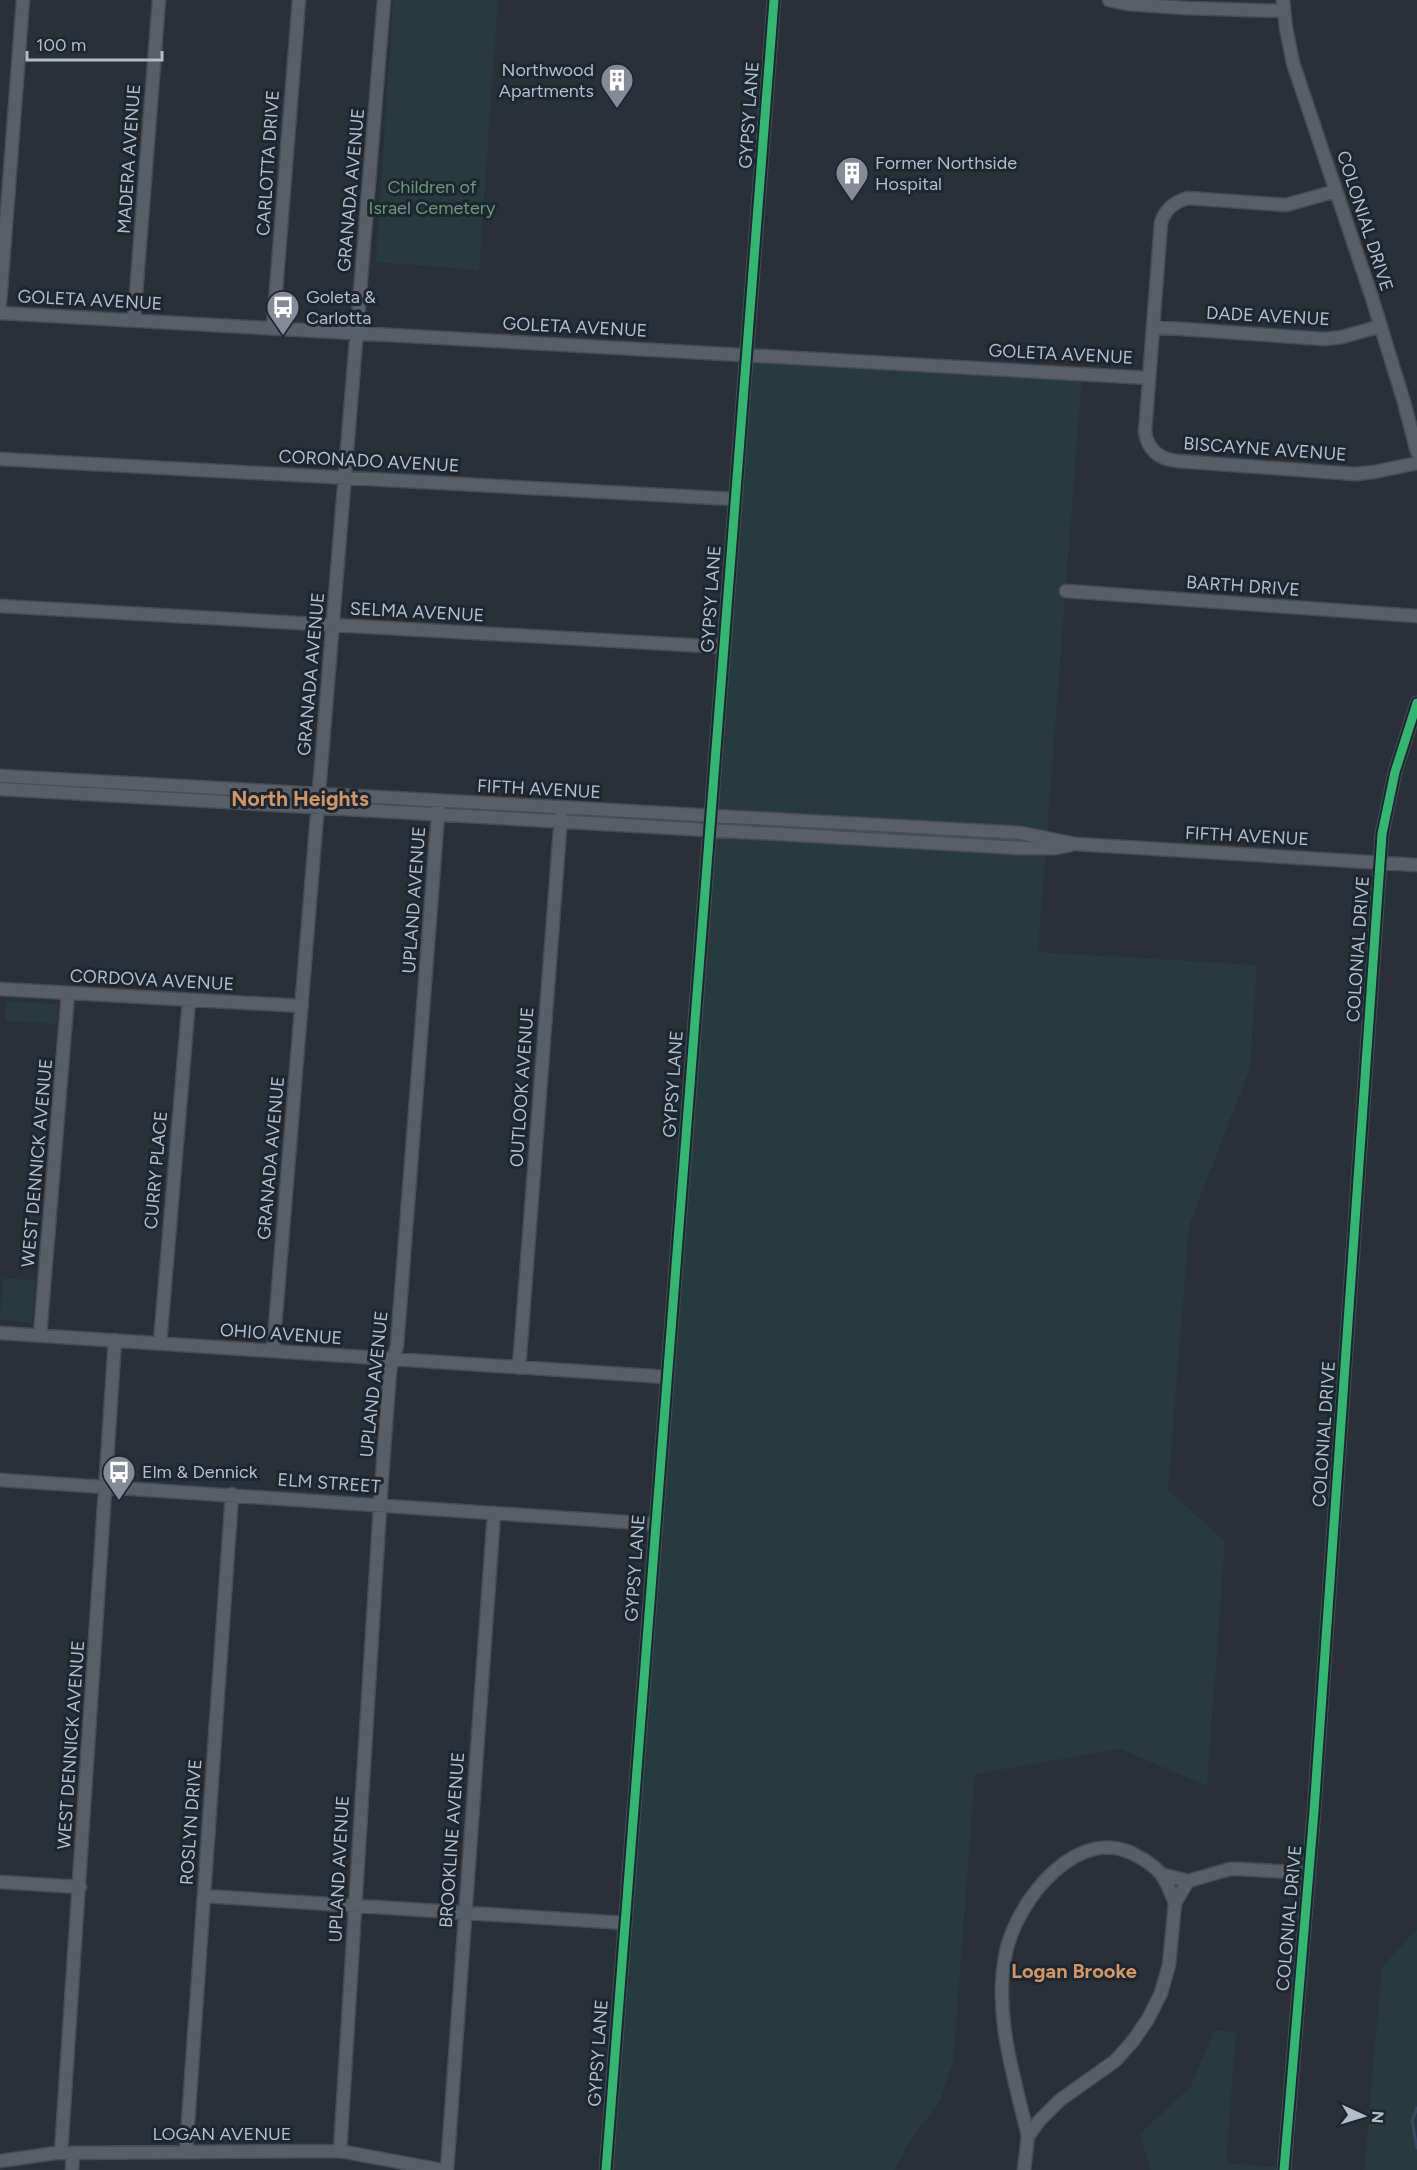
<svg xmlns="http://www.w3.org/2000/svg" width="1417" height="2170" font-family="Figtree,sans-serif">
  <rect width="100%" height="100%" fill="#2a3038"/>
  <!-- green -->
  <path fill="#273a3e" d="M393 0H498L479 270 376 262Z
    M746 354 1082 374 1038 952 1257 965 1250 1068 1189 1226 1168 1490 1225 1541 1207 1786 1120 1749 975 1774 953 2063 940 2100 907 2146 895 2170H606L709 829 0 789V776L710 814Z
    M6 1001 58 1004 57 1024 5 1021Z
    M3 1278 35 1280 32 1323 0 1320Z
    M1417 1929V2170H1364L1382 1967Z
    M1214 2030 1236 2032 1226 2163 1284 2168V2170H1151L1140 2134 1191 2086Z"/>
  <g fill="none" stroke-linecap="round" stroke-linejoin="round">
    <!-- stream -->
    <path stroke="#384963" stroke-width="3" d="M1417 2108 1412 2121 1417 2148"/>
    <defs>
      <path id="minor" d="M1109 0 1127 4 1186 8 1284 11
        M1283 0 1286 28 1293 63 1372 298 1404 402 1417 452
        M1336 191 1286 205 1188 198C1174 202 1165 209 1161 223L1145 432C1148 450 1159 459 1177 461L1355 474 1374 472 1417 463
        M0 303 23 0
        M0 313 1149 378
        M134 320 159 0
        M1153 327 1325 339 1342 337 1381 326
        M273 328 299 0
        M0 459 735 499
        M1066 591 1417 616
        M0 606 723 647
        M0 776 1021 833 1075 844 1417 865
        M0 789 1020 848H1056L1071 845
        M0 989 302 1006
        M0 1333 667 1377
        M40 1335 68 993
        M160 1343 189 1000
        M273 1351 384 0
        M519 1368 561 816
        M0 1480 655 1524
        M1161 1874 1188 1881
        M0 1882 80 1887
        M204 1896 625 1923
        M1028 2136C1014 2076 993 2014 1006 1952 1017 1900 1080 1820 1139 1857 1147 1861 1155 1867 1161 1874 1167 1882 1171 1893 1175 1903
        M340 2151 381 1491 390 1370 397 1346 439 801
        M186 2152 232 1494
        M61 2153 115 1340
        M0 2161 56 2153 340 2151 442 2170
        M72 2170 73 2153
        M447 2170 494 1513
        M606 2170 774 0
        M1024 2170 1028 2136 1039 2121 1060 2100 1115 2061 1133 2041 1148 2019 1161 1993 1169 1965 1175 1903 1188 1881 1230 1869H1239L1309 1873
        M1284 2170 1314 1811 1382 834 1395 772 1417 703"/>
    </defs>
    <!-- minor casing -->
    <use href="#minor" stroke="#484c53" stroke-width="15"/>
    <!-- minor -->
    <use href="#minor" stroke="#5a5e66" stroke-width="12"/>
    <defs>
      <path id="cycleway" d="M606 2170 774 0
        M1284 2170 1314 1811 1382 834 1395 772 1417 703"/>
    </defs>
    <!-- cycleway casing -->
    <use href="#cycleway" stroke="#1d2633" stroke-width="13"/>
    <!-- cycleway -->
    <use href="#cycleway" stroke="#33b770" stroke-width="9"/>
  </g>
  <!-- icons -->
  <defs>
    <symbol id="building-pin" viewBox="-11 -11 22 30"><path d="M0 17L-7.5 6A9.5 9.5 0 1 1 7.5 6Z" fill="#848b96" stroke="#1d2633"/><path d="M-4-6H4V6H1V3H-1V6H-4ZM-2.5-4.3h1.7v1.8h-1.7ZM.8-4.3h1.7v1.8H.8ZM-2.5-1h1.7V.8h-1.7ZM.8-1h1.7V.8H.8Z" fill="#fff"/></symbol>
    <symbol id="bus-pin" viewBox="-11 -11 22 30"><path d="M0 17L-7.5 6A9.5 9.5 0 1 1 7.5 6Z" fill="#848b96" stroke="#1d2633"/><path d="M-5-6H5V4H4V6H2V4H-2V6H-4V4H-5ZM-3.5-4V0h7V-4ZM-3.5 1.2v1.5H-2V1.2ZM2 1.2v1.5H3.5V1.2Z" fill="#fff"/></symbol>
  </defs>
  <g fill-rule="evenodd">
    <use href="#building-pin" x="598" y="61" width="38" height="52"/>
    <use href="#building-pin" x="833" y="154" width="38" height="52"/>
    <use href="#bus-pin" x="264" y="288" width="38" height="52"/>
    <use href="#bus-pin" x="100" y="1453" width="38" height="52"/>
  </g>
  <g text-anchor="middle" stroke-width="6" stroke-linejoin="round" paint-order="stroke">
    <!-- poi labels -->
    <g font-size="18" fill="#b4bcc9" stroke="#1d2633" text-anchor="start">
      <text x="594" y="76" text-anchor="end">Northwood<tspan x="594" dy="21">Apartments</tspan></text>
      <text x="875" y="169">Former Northside<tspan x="875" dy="21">Hospital</tspan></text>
      <text x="306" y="303">Goleta &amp;<tspan x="306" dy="21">Carlotta</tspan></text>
      <text x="142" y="1478">Elm &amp; Dennick</text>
    </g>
    <!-- street labels -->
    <g font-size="18" fill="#b4bcc9" stroke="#1d2633">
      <text transform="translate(749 115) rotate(-86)" y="6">GYPSY LANE</text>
      <text transform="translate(129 159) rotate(-86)" y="6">MADERA AVENUE</text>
      <text transform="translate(268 163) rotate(-86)" y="6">CARLOTTA DRIVE</text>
      <text transform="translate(351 190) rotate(-85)" y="6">GRANADA AVENUE</text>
      <text transform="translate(1365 221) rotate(72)" y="6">COLONIAL DRIVE</text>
      <text transform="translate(90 300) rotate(3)" y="6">GOLETA AVENUE</text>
      <text transform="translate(1268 316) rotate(3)" y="6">DADE AVENUE</text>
      <text transform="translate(575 327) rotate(3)" y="6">GOLETA AVENUE</text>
      <text transform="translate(1061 354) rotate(3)" y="6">GOLETA AVENUE</text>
      <text transform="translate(1265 449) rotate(4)" y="6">BISCAYNE AVENUE</text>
      <text transform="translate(369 461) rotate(3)" y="6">CORONADO AVENUE</text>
      <text transform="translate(1243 586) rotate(4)" y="6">BARTH DRIVE</text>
      <text transform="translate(711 599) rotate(-86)" y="6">GYPSY LANE</text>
      <text transform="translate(417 612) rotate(3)" y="6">SELMA AVENUE</text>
      <text transform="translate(311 674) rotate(-85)" y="6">GRANADA AVENUE</text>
      <text transform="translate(539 789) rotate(3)" y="6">FIFTH AVENUE</text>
      <text transform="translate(1247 836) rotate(3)" y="6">FIFTH AVENUE</text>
      <text transform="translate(414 900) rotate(-86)" y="6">UPLAND AVENUE</text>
      <text transform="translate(1358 949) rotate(-86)" y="6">COLONIAL DRIVE</text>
      <text transform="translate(152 980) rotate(3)" y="6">CORDOVA AVENUE</text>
      <text transform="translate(673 1084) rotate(-86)" y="6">GYPSY LANE</text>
      <text transform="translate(522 1087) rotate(-86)" y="6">OUTLOOK AVENUE</text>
      <text transform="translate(271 1158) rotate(-85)" y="6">GRANADA AVENUE</text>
      <text transform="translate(37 1163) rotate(-85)" y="6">WEST DENNICK AVENUE</text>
      <text transform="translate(156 1170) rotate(-85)" y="6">CURRY PLACE</text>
      <text transform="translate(281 1334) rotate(4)" y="6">OHIO AVENUE</text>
      <text transform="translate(374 1384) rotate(-84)" y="6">UPLAND AVENUE</text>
      <text transform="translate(1324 1434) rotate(-86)" y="6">COLONIAL DRIVE</text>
      <text transform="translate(329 1483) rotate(4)" y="6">ELM STREET</text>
      <text transform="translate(635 1568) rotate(-86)" y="6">GYPSY LANE</text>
      <text transform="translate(71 1745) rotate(-86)" y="6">WEST DENNICK AVENUE</text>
      <text transform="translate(191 1822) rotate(-86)" y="6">ROSLYN DRIVE</text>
      <text transform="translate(452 1840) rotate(-86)" y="6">BROOKLINE AVENUE</text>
      <text transform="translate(339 1869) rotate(-87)" y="6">UPLAND AVENUE</text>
      <text transform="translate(1289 1918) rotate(-85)" y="6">COLONIAL DRIVE</text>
      <text transform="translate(598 2053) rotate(-86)" y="6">GYPSY LANE</text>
      <text x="222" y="2140">LOGAN AVENUE</text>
    </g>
    <!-- park labels -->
    <g font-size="18" fill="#6b9a76" stroke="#1d2633">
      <text x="432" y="193">Children of<tspan x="432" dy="21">Israel Cemetery</tspan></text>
    </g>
    <!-- neighbourhood labels -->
    <g font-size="20" font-weight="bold" fill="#d59563" stroke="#1d2633">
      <text x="1074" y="1978">Logan Brooke</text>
    </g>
    <!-- quarter labels -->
    <g font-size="21" font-weight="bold" fill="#d59563" stroke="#1d2633">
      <text x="300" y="806">North Heights</text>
    </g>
  </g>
  <!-- north arrow -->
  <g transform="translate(1363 2116) rotate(94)" stroke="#1d2633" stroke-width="4.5" paint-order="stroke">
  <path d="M0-4.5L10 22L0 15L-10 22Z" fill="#b4bcc9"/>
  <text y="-9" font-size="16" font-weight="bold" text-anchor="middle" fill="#b4bcc9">N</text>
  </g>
  <!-- scale -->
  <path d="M27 51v9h135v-9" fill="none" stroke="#b4bcc9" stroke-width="3"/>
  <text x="36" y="51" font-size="18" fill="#b4bcc9" stroke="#1d2633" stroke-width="4.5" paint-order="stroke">100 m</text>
</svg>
